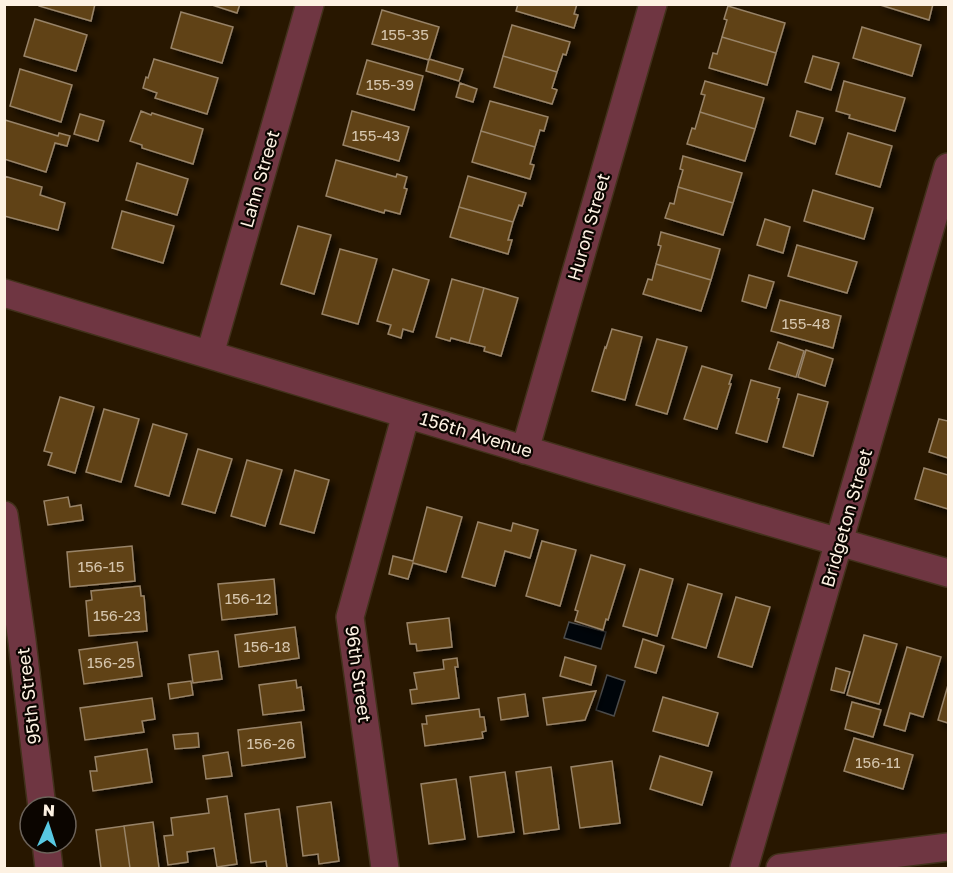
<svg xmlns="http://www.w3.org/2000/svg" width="953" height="873" font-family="'Golos Text',sans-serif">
  <defs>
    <filter id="shadow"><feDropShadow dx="5.5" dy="5.5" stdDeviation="3" flood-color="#0009"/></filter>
  </defs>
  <rect width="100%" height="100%" fill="#281700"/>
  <!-- water -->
  <path fill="#00050a" stroke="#4c4c4b" stroke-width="1.5" d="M569 622 606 632 601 649 564 638Z
    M607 675 625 681 614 716 596 710Z"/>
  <!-- building -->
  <path fill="#604314" stroke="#988368" stroke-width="1.5" filter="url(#shadow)" d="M39 4H95L91 21 39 6Z
    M209 4H240L237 13Z
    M518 4H577L574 14 578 15 574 28 516 11Z
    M877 4H933L929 20Z
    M728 6 785 23 776 53 722 37 727 20 724 19Z
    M382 10 439 27 429 60 372 44Z
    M181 12 233 27 222 63 171 48Z
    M35 19 87 35 76 71 24 56Z
    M512 25 570 42 566 55 563 54 557 72 503 56Z
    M862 27 921 45 912 76 853 58Z
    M722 37 776 53 767 85 709 68 713 53 717 54Z
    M503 56 557 72 552 88 557 90 552 104 494 87Z
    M813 56 839 63 831 90 805 82Z
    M154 59 218 78 207 114 155 98 157 93 143 88 146 77 148 78Z
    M429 59 463 69 459 81 426 71Z
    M367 60 423 76 414 110 357 94Z
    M20 69 72 85 61 122 10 106Z
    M705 81 764 98 755 129 700 112 705 95 701 94Z
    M844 81 905 98 895 131 849 118 850 115 836 111Z
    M460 83 477 89 473 102 456 97Z
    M490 101 548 117 544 131 540 130 535 147 481 131Z
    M141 111 151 115 152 113 203 129 193 164 142 148V145L130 141Z
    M352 111 409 127 399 161 343 145Z
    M797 111 823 118 815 144 790 136Z
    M700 112 755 129 745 161 687 144 692 128 695 129Z
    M80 114 104 121 98 141 74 134Z
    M5 120 58 136 59 133 70 136 67 146 55 143 46 172 4 159Z
    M481 131 535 147 530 164 534 165 530 179 472 162Z
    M848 133 892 146 880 187 836 174Z
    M683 156 742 173 733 203 678 187 683 170 680 169Z
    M336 160 396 177 397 174 407 177 404 188 407 189 400 214 385 210 384 213 326 196Z
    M137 163 188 179 177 215 126 200Z
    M4 176 42 187 40 195 65 203 58 230 4 216Z
    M468 176 526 193 522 206 519 205 513 222 459 207Z
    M678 187 733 203 723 235 665 218 670 203 674 204Z
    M813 190 873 208 864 239 804 221Z
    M459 207 513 222 508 240H512L508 254 450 237Z
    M122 211 174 226 163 263 112 248Z
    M765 219 790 227 783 253 757 245Z
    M298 226 331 235 314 294 281 284Z
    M661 232 720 249 711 280 656 264 661 246 658 245Z
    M797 245 857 262 847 293 788 276Z
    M340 249 377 259 358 324 322 314Z
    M656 264 711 280 701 311 643 294 648 279 652 280Z
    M393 269 429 280 413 332 403 329 401 338 388 334 391 325 377 321Z
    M749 275 774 282 766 308 742 301Z
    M452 279 484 288 469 343 451 338 450 341 436 337Z
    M484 288 518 298 501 356 484 351 485 347 469 343Z
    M780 300 841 316 833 348 771 331Z
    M612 329 642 337 625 400 592 391 605 347 606 348Z
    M657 339 687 347 667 414 636 405Z
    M778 342 804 351 796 377 769 369Z
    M806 350 833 359 825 386 798 377Z
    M702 366 732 375 729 384H731L717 429 684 419Z
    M751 380 780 388 777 398 779 399 767 442 736 433Z
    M798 394 828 402 813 456 783 447Z
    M60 397 94 407 75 473 48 465 52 453 44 451Z
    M104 409 139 419 121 482 86 472Z
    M939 419 948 421V458L929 452Z
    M153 424 187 434 169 496 135 486Z
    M198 449 232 459 215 513 182 504Z
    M247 460 282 470 265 526 231 516Z
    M924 468 948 475V509L915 499Z
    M295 470 329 480 314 533 280 524Z
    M68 497 70 507 81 505 83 520 48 525 44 501Z
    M427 507 462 517 446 572 413 563 408 579 389 574 393 556 413 561Z
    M478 522 511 531 513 523 538 530 530 558 505 551 495 586 462 577Z
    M542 541 576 550 560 606 526 596Z
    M132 546 135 581 70 587 67 552Z
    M591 555 625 565 608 620 606 619 603 630 575 621 578 611 575 610Z
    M640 569 673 579 657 636 623 626Z
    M274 579 277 614 222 620 218 584Z
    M688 584 722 594 706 648 672 638Z
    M140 586 141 596H144L147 631 89 636 86 601 92 600 91 591Z
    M736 597 770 607 752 667 718 657Z
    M449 618 452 647 417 651 416 644H410L407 623Z
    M295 627 299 658 239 667 235 635Z
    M864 635 897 644 879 704 847 695Z
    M643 639 664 646 656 673 635 667Z
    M137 642 142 676 84 684 79 650Z
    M907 647 941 657 923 717 910 713 905 731 884 725Z
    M218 651 222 679 193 683 189 655Z
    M565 657 596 666 591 685 560 676Z
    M457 658 458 667H455L459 698 412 704 410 690 417 689 414 673 444 669 443 660Z
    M836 668 850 672 844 693 831 690Z
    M296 680 297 688 301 687 304 710 263 715 259 685Z
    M191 681 193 695 170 699 168 684Z
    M948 685V723L938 720Z
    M596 691 585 720 547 725 543 698Z
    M525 694 528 716 501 720 498 698Z
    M663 697 718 713 708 746 653 731Z
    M152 698 155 719 142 721 144 732 85 740 80 708Z
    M852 702 881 710 873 737 845 729Z
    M479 709 480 717H484L486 731 482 732 483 738 425 746 422 724H427L426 716Z
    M301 722 305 757 242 766 238 730Z
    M198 733 199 747 175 749 173 735Z
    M854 738 913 755 903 789 844 771Z
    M147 749 152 782 93 791 90 771H97L95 757Z
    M228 752 232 776 206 779 203 756Z
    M660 756 712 772 702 805 650 789Z
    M612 761 620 823 580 828 571 767Z
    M551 767 559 829 524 834 516 772Z
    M505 772 514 832 478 837 470 777Z
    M456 779 465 839 429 844 421 784Z
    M227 796 237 864 217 867 214 848 187 852 188 862 168 865 164 836 173 835 171 818 209 813 207 799Z
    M331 802 339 861 319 864 318 854 303 856 297 807Z
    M279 809 287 868H267L266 861 251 863 245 814Z
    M153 822 159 868H130L124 826Z
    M124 826 130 868H101L96 830Z"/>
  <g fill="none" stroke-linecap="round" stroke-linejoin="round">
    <defs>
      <path id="street" d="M4 293C319 387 632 484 948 573
        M210 354 310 4
        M525 450 653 4
        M4 515 22 641 42 807
        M46 843 49 868
        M385 868 350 617 406 414
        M744 868 948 167
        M780 868 948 847"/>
    </defs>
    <!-- street casing -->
    <use href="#street" stroke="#42311b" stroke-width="30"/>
    <!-- street -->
    <use href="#street" stroke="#6f3642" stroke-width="27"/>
  </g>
  <g text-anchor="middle" stroke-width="4.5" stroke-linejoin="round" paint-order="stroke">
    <!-- number labels -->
    <g font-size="15" fill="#d6c6ae">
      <text x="405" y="40">155-35</text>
      <text x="390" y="90">155-39</text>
      <text x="376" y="141">155-43</text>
      <text x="806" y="329">155-48</text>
      <text x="101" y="572">156-15</text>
      <text x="248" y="604">156-12</text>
      <text x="117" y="621">156-23</text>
      <text x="267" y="652">156-18</text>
      <text x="111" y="668">156-25</text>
      <text x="271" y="749">156-26</text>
      <text x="878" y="768">156-11</text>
    </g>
    <!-- street labels -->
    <g font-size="18" fill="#fdf1e2" stroke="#0b0500">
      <text transform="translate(260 179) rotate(-74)" y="6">Lahn Street</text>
      <text transform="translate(589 227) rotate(-74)" y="6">Huron Street</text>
      <text transform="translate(476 435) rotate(17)" y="6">156th Avenue</text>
      <text transform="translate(847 518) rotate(-74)" y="6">Bridgeton Street</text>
      <text transform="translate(358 674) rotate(82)" y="6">96th Street</text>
      <text transform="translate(29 696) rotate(-97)" y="6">95th Street</text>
    </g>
  </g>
  <!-- border -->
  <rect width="953" height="873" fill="none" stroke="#fdf1e2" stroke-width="12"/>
  <!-- north arrow -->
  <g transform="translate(48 825) rotate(3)"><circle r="28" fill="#0b0500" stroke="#6c635a" stroke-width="1.5"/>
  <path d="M0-4.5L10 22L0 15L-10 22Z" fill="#58c9e3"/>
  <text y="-9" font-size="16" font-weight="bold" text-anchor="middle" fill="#fdf1e2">N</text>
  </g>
</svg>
